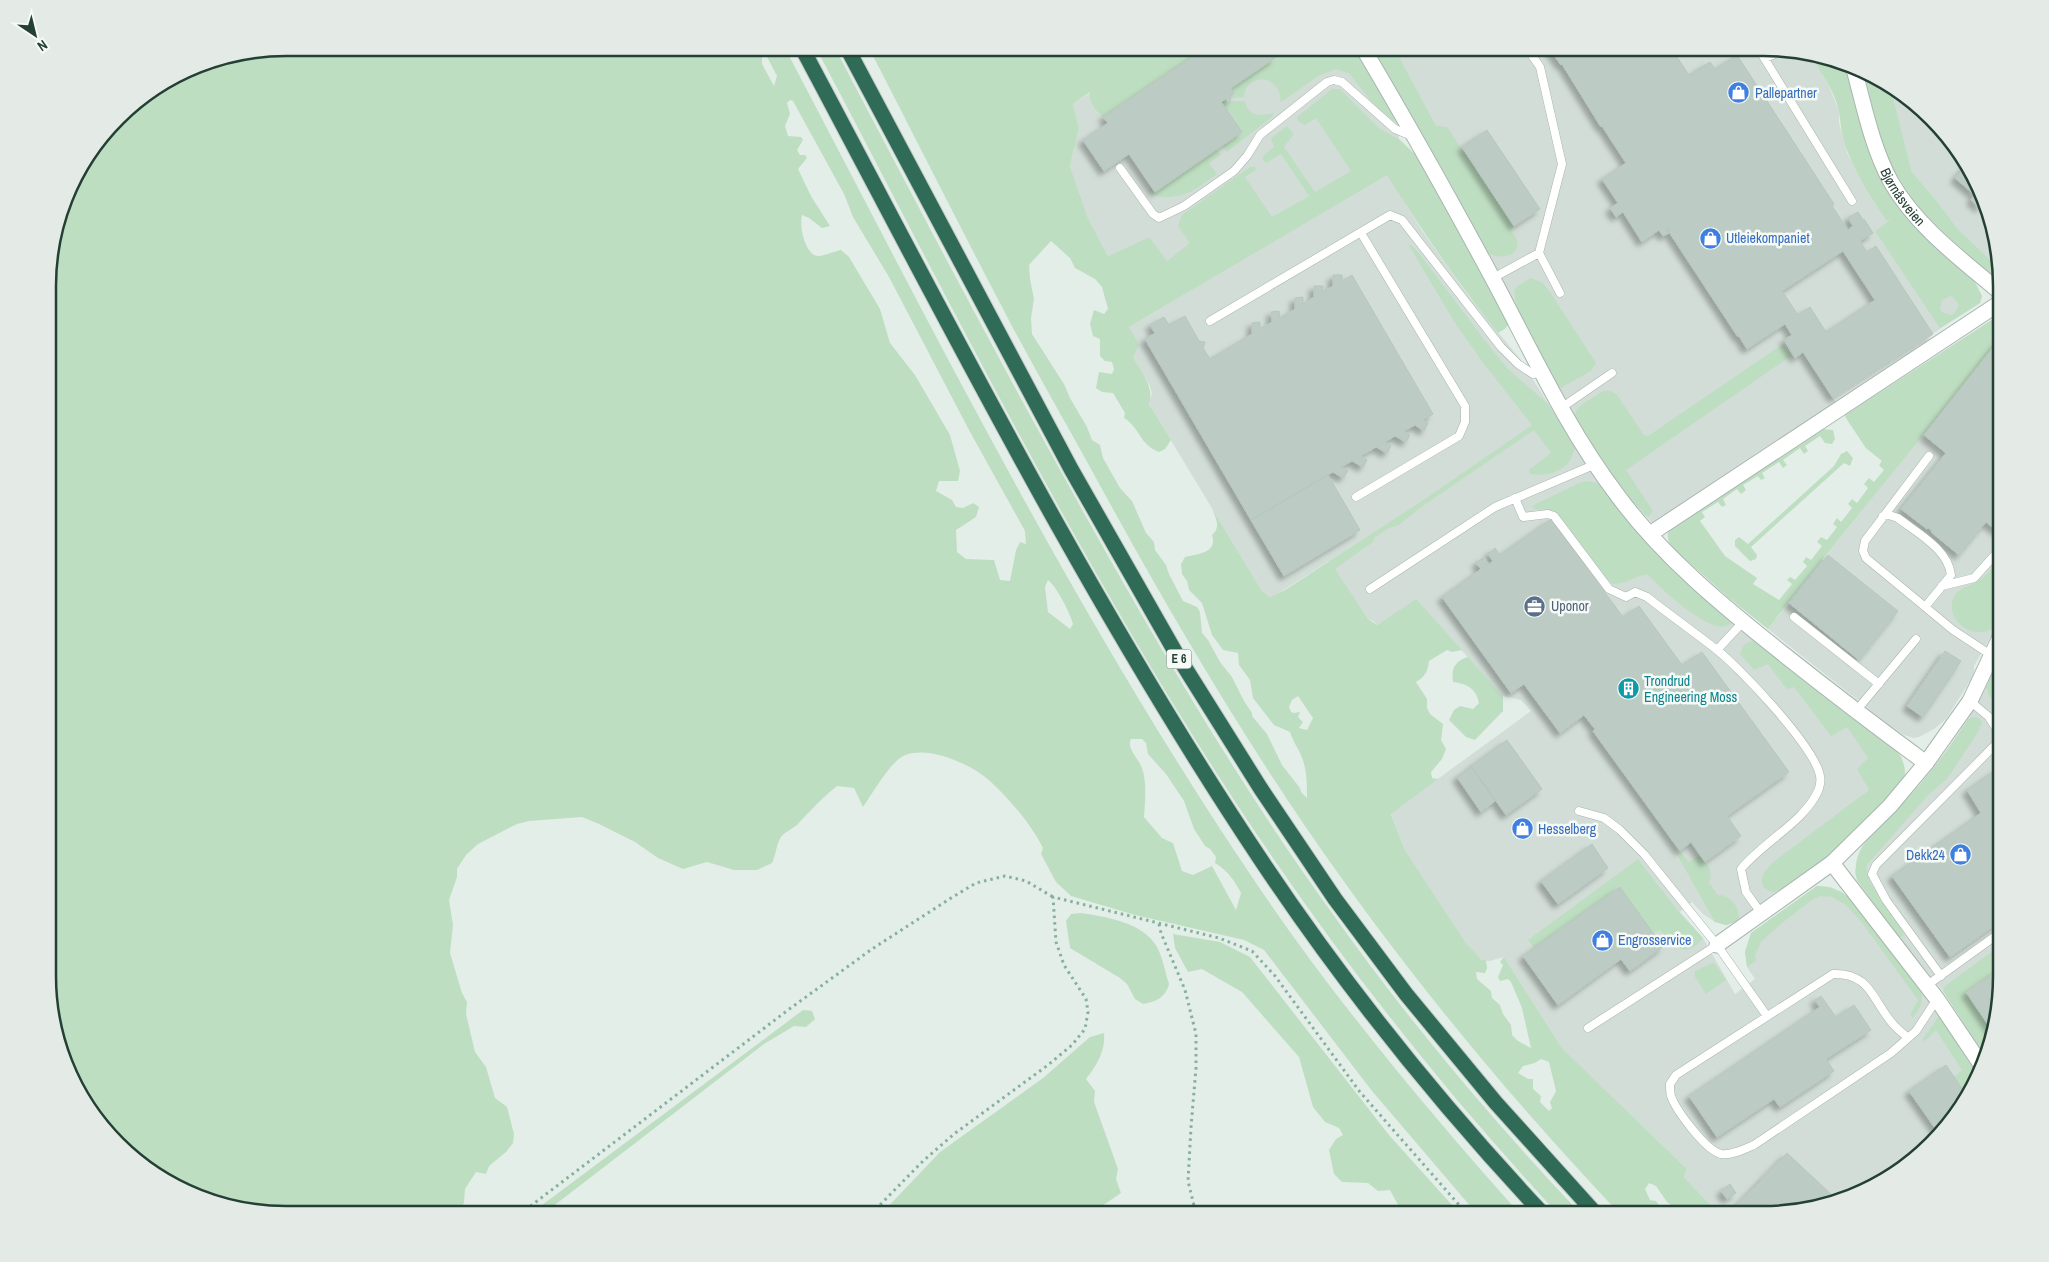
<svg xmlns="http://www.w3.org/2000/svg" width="2049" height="1262" font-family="'Archivo Narrow',sans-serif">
  <defs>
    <filter id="shadow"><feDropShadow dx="-4.5" dy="4.5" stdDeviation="2.5" flood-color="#0004"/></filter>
  </defs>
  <rect width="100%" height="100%" fill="#e4eee8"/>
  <!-- built -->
  <path fill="#d2ddd7" d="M1159 48H1354L1397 119 1399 139 1352 171 1205 257 1166 262 1149 237 1108 256 1088 218 1070 166 1079 128 1073 104Z
    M1371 48H1763L1811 54 1828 84 1839 111V123L1847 153 1875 204 1910 242 1982 296 1980 303 1833 398 1837 404 1653 524 1631 500 1574 417 1447 177Z
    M1890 85 1895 88 1970 167 2001 270 1957 228 1937 201 1912 172Z
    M1387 174 1423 232 1468 295 1520 359 1599 484 1640 534 1901 756 1905 775 1837 850 1739 921 1726 925 1715 922 1703 914 1692 902 1680 912 1703 938 1735 994 1755 979 1747 967 1745 952 1751 933 1817 886 1830 887 1842 892 1899 962 1953 1035 1978 1075 1961 1108 1882 1183 1778 1214H1719L1684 1177 1687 1169 1562 1048 1504 957 1489 961 1482 960 1466 943 1405 850 1391 813 1531 711 1521 700 1503 696 1416 600 1377 625 1373 621 1368 619 1329 561 1274 596 1270 597 1262 591 1152 409 1149 403 1152 394 1150 386 1133 357 1129 327Z
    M2001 314V618L1974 666V673L1968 684 1946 719 1934 729 1919 737 1913 738 1904 735 1888 724 1768 629 1894 470 1866 448 1846 418 1845 415Z
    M2001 654V991L1989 1052 1986 1058 1943 991 1899 938 1857 880 1855 873 1858 857 1864 845 1915 791 1950 746 1969 718 1986 687Z"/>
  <!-- green -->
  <path fill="#bedec1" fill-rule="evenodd" d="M286 48H785C930 324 1070 605 1244 865 1326 989 1421 1103 1520 1214H1477L1372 1091 1264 950 1244 940 1135 915 1071 896 1056 882 1041 854 1043 848C1031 824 1011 801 991 782 973 765 928 744 903 756 890 763 872 794 863 807L854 788 837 786C822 798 810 811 797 825 792 829 785 832 781 837 776 845 776 855 772 863L757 870H734L707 862 683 869 658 858 635 842 599 824 582 817 529 821 517 824 478 844 466 855 457 869V877L449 900 453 925 450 953 462 993 467 1002 466 1014 475 1052 486 1067 495 1098 507 1107 514 1134 513 1143 506 1152 489 1166 486 1174 476 1172 465 1189 464 1203 457 1214H286L210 1202 154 1174 80 1095 50 1007V255L72 180 129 107 195 66ZM765 53 777 76 774 86 762 64V56ZM790 100 793 101 844 194 853 217 889 277 969 430 1025 531 1026 544 1020 542 1016 550 1010 581 1000 580 994 560 966 559 957 552 956 530 976 517 979 507 973 503 963 508 956 507 952 500 936 491 939 481H958L960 471 950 435 915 375 890 343 880 309 849 257 841 250C836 251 820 257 818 256 805 255 799 226 802 215L809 218 822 228 830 226 811 196 798 169 807 158 805 155H800L797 150 803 140 801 137 788 136 785 126 790 114 787 103ZM1048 580C1057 587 1070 613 1073 624L1070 629 1048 612 1045 587ZM1131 739H1142L1146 743 1148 754 1166 774 1184 801 1194 829 1205 846 1210 849 1216 857 1215 863C1228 871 1234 880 1241 893L1236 910 1212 866 1193 875 1182 871 1173 843 1162 838 1144 817C1145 802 1147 782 1142 768 1139 759 1126 748 1131 739Z
    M816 48H835C918 206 1001 365 1089 522 1164 656 1242 788 1332 913 1407 1019 1492 1120 1581 1214H1558C1439 1086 1332 949 1236 803 1078 562 950 302 816 48Z
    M869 48H1205L1103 117C1095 109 1089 104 1090 92L1073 104 1079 128 1070 166 1088 218 1108 256 1149 237 1167 261 1190 243 1178 226 1182 215 1250 167H1255L1256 170 1245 177 1272 217 1309 196 1281 154 1266 163 1262 159 1265 154 1274 147 1271 138 1287 126 1294 134 1284 147 1315 192 1351 171 1316 118 1305 125 1298 121 1297 117 1332 89H1340L1380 129 1399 139 1421 160 1509 323 1506 328 1498 333C1457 282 1421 229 1387 175L1129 327 1139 345 1133 357C1141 372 1155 387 1149 404L1171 440 1165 449 1159 452C1139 444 1141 429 1124 418L1125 413 1113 393 1102 392 1096 388 1099 372 1112 374 1114 369 1112 362 1105 361 1100 356V339L1093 336 1090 324 1094 310 1104 314 1108 309 1102 287 1095 279 1075 268 1070 258 1051 241 1029 265 1030 279 1034 299 1031 318 1032 334 1064 384 1070 398 1087 427 1092 440 1100 445 1103 458 1120 488 1132 501 1146 533 1154 542 1155 550 1166 565 1169 574 1183 601 1197 607 1200 612 1202 633 1208 640 1220 662 1232 677 1244 701 1252 713V716L1267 734 1282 765 1300 788 1301 792 1307 798C1307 786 1307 769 1302 758 1299 749 1293 742 1290 732L1274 725 1253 698 1250 680 1239 665 1238 653 1223 650 1212 635 1202 603 1189 590 1187 581 1182 574 1181 564 1185 557C1198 554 1218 553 1212 535 1221 527 1216 520 1213 510L1262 591 1270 597 1285 590 1422 501 1532 425 1484 364 1455 323 1408 244 1412 246 1418 252 1490 347 1508 369 1548 404 1575 447C1571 470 1551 477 1530 474L1529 470 1551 453 1534 430 1420 508 1399 525 1389 528 1375 537 1373 542 1335 569 1368 619 1377 625 1416 599 1462 650 1452 652 1447 650 1429 661C1428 671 1425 677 1416 682L1427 699V708L1430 714 1443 724 1441 740 1446 749 1442 759 1431 772 1432 778 1438 779 1391 814 1405 850 1466 943 1482 960H1486L1487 968 1485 973 1476 972 1477 979 1491 991 1492 998 1500 1005 1503 1014 1511 1025 1512 1035 1518 1041 1531 1048 1522 1008 1511 982 1508 979 1500 981 1498 977 1503 965 1500 962 1504 957 1562 1048 1687 1169 1684 1177 1719 1214H1676L1677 1210 1667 1202 1656 1186 1649 1183 1645 1189 1650 1200 1656 1201 1666 1214H1620C1506 1094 1401 966 1307 829 1228 713 1158 592 1091 469 1065 422 1038 375 1013 328 964 235 917 141 869 48ZM1298 696 1313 718 1307 730 1299 728 1303 722 1298 717 1300 712 1294 713 1291 712 1289 707 1292 700ZM1541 1059 1549 1062 1556 1091 1550 1102 1552 1108 1549 1111 1540 1102 1541 1096 1533 1089V1079H1528L1518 1073 1523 1066 1535 1063Z
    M1271 48H1354L1397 119 1393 121 1383 114 1370 100 1348 72 1347 73 1337 69 1320 75 1281 102C1280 96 1280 91 1276 87 1266 73 1245 80 1244 97L1230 98 1234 93 1231 88 1275 59 1269 49Z
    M1371 48H1394L1436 126 1447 127 1514 226 1511 230C1513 233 1516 237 1517 240 1521 258 1497 260 1487 252L1447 177Z
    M1812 54 1825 56 1845 65 1906 214 1935 246 1974 280 1982 296 1980 303 1940 328 1875 231 1891 220 1887 221C1872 200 1858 177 1848 153 1842 140 1841 126 1839 112 1835 91 1821 73 1811 56ZM1950 296 1954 298 1959 305 1955 313 1951 315 1942 312 1940 308 1942 300Z
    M1864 73 1890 85 1912 172 1937 201 1957 228 2001 270V284C1962 250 1917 215 1893 168 1879 138 1872 105 1864 73Z
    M1226 99 1228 103 1229 101H1245C1248 116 1260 117 1273 113V116L1227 152 1221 145 1241 132 1221 102Z
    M1216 149 1221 155 1209 163 1217 174C1198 187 1189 197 1166 197 1158 196 1153 197 1148 190L1152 188 1155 191Z
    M1531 278 1543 283 1550 292 1596 363 1591 371 1559 389 1517 308 1514 290 1519 285Z
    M2001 314V343L1998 341C1922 438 1843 532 1768 629L1729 598 1676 551C1669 544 1666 539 1669 529L1823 429 1833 430 1835 439 1832 444 1825 443 1820 436 1805 446 1808 451 1804 454 1800 448 1783 460 1787 465 1783 468 1779 462 1762 473 1765 478 1761 480 1758 476 1743 485 1746 490 1741 494 1737 489 1723 499 1726 505 1722 507 1718 502 1702 512 1705 517 1700 521 1725 556 1757 578 1753 584 1779 600 1792 584 1787 580 1790 577 1795 580 1807 566 1803 562 1806 557 1811 560 1822 546 1817 542 1821 537 1827 540 1837 527 1833 524 1837 518 1841 522 1852 508 1848 504 1852 499 1857 503 1868 488 1864 484 1869 478 1874 482 1884 470 1879 465 1882 461 1866 448 1846 418 1845 415Z
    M1783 344 1791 356 1626 470 1653 511 1649 516H1646C1634 503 1575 429 1575 415 1576 406 1587 401 1594 397 1602 391 1608 387 1617 395L1644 435 1648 436Z
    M1847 451 1853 458 1850 466 1844 463 1751 547 1757 555 1756 559 1750 561 1735 546V540L1739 537 1748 544 1834 466 1841 454Z
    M1589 481 1599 484 1640 534 1732 620 1730 624C1714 639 1659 587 1647 574 1634 577 1626 584 1613 584L1605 578 1560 517 1553 511 1534 509 1532 506 1579 483Z
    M2001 556V618C1986 650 1939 622 1955 595 1960 587 1973 585 1981 579 1989 573 1995 564 2001 556Z
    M1756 640 1896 750C1902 757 1907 769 1904 778 1897 800 1796 889 1773 892 1754 888 1763 872 1772 863L1869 790 1857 769 1868 758 1847 727 1831 736 1794 687 1788 689 1785 687 1768 664 1754 670 1740 654C1743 644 1746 642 1756 640Z
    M1468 657 1503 696V711L1475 740 1466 737 1449 720 1454 710 1460 706 1473 709 1479 703C1476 688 1467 684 1453 682 1451 668 1455 661 1468 657Z
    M1994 670 2001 681V706L1989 696 1986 687Z
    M1976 717 1980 719 1982 723 1978 732 1947 779 1929 794 1866 866 1870 882 1903 932 1904 935 1899 938 1857 880C1854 869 1856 857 1862 847 1873 830 1900 808 1914 791 1935 768 1952 743 1969 718Z
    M1680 851 1689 862 1700 855C1709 867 1713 869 1709 883L1718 895C1732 895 1740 908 1739 921L1726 925 1715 922 1676 853Z
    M1638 859 1679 912 1703 938C1686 960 1674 947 1660 930L1653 933 1619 887 1534 948 1528 940Z
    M1817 886C1831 886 1841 891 1852 900L1922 993C1922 1004 1920 1010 1912 1018L1910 1015 1918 1000 1863 924 1846 905 1832 897 1821 896 1812 900 1782 923 1761 942 1755 955 1756 961 1747 967 1745 952 1751 933Z
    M1081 913C1106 917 1143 922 1157 947 1163 958 1165 972 1169 984 1166 997 1156 1002 1143 1004L1135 999 1127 984 1120 978 1070 948 1066 921 1071 914Z
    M1173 934 1220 942 1250 957 1389 1135 1460 1214H1403L1390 1190 1378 1191 1368 1183 1342 1182 1334 1174 1329 1150 1336 1139 1343 1135 1339 1128 1325 1122 1313 1107 1299 1057 1242 992 1202 969 1188 972 1175 948Z
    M2001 945V968L1966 992 1993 1032 1986 1058 1943 991 1945 986Z
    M1712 963 1715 964 1726 980 1706 994 1695 977V971Z
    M803 1010 812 1011 815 1019 806 1027 794 1026 764 1044 543 1214H530Z
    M1939 1016 1978 1075 1967 1096 1954 1077 1962 1070 1936 1030 1925 1041 1922 1040Z
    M1104 1033C1106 1051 1096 1066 1086 1079L1095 1091 1094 1102 1118 1169 1116 1179 1121 1193 1102 1206 1083 1210 1076 1214H881L940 1152 1043 1078 1090 1037Z"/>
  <!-- building -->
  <path fill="#bccbc3" stroke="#b7c7be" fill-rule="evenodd" filter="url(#shadow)" d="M1205 48H1209L1213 54 1222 48H1271L1269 49 1275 58 1231 88 1234 93 1231 96 1229 104 1226 99 1221 102 1242 132 1155 192 1129 154 1104 171 1083 140 1108 123 1103 117Z
    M1549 48H1624L1628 55 1640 48H1671L1689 75 1710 62 1715 69 1737 55 1834 204 1832 206 1848 230 1853 226 1848 218 1858 212 1863 220 1864 219 1873 233 1860 241 1867 252 1876 246 1933 334 1833 398 1803 352 1795 358 1784 340 1792 335 1785 324 1747 349 1739 336 1738 337 1669 232V229L1667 230 1669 233 1663 236 1659 230 1642 242 1623 212 1616 217 1610 208 1618 203 1602 179 1626 163 1602 126 1601 127 1562 64 1561 65ZM1843 251 1875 300 1826 332 1810 307 1798 315 1782 291Z
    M1487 130 1540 209 1514 226 1462 147Z
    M1967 164 1970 167 1982 206 1980 208 1971 200 1975 195 1955 178Z
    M1333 275H1342V281L1352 275 1433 414 1423 420 1428 423 1424 431 1415 425 1404 431 1410 435 1406 442 1395 436 1385 442 1391 446 1387 453 1376 447 1361 456 1367 460 1363 467 1352 461 1341 467 1348 471 1343 478 1333 472 1251 520 1145 339 1155 333 1150 325 1164 317 1169 325 1185 316 1199 341 1205 342 1203 348 1210 359 1252 334V323L1260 322V329L1272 322 1271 312 1279 311 1280 318 1295 309V298L1303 297V304L1314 297V286H1323V292L1333 286Z
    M1998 341 2001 343V534L1986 522 1959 555 1931 532 1932 531 1928 528 1927 529 1901 509 1946 453 1924 435Z
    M1328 475 1360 530 1284 576 1251 520Z
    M1551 519 1623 617 1639 606 1682 665 1702 652 1789 772 1727 816 1741 836 1705 862 1691 842 1680 851 1593 731 1595 729 1584 715 1560 733 1524 684 1511 693 1442 597 1481 569 1476 563 1484 557 1489 564 1493 561 1488 554 1495 548 1500 555Z
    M1828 555 1898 611 1859 660 1789 603Z
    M1945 651 1961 661 1923 717 1907 706Z
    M1507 740 1542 789 1506 815 1471 766Z
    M1471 767 1495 801 1481 812 1457 777Z
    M1997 769 2001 775V921L1950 957 1892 876 1981 813 1967 790Z
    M1592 844 1608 868 1558 904 1541 881Z
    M1620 887 1663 947 1630 971 1621 959 1558 1005 1523 956Z
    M2001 968V991L1993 1032 1966 992Z
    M1821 996 1836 1017 1854 1005 1871 1030 1826 1059 1834 1071 1780 1107 1774 1099 1717 1137 1689 1096 1820 1007 1815 1000Z
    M1946 1065 1967 1096 1961 1108 1937 1131 1909 1091Z
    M1787 1153 1834 1197 1778 1214H1739L1734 1208Z
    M1730 1184 1736 1193 1727 1199 1721 1191Z"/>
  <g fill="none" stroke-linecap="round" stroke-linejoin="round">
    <defs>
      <path id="service" d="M1527 48 1540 67 1562 164 1539 253 1560 293
        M1758 48 1852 201
        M1765 58 1785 50
        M1120 168 1153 214 1159 218 1184 206 1234 171 1247 156 1260 135 1327 82 1334 80 1342 82 1395 129 1412 136
        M1493 278 1539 253
        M1210 321 1390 215 1402 220 1501 347 1518 364 1533 374 1542 373
        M1561 408 1612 373
        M1929 456 1865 541 1863 551 1866 558 1953 630 1991 655
        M1356 497 1459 436 1465 422V406L1361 233
        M1515 498 1523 517 1548 514 1554 516 1609 589 1626 597 1635 592 1647 597C1670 615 1694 632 1717 650 1741 669 1815 747 1820 776 1821 779 1820 787 1818 791 1804 822 1763 842 1741 869L1746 892 1761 913
        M1883 516 1889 515 1898 518C1917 533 1948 549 1951 575L1925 607
        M1942 586 1974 578 2001 548
        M1370 589 1495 507 1596 464
        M1794 617 1879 684
        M1717 650 1743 622
        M1970 701 1989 717 2001 736
        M1856 711 1916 639
        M1579 811 1604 818 1620 830 1644 854 1717 945 1767 1016
        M1941 976 1886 900 1872 874 1876 865 2001 739
        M1926 986 2001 932
        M1588 1028 1717 945
        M1908 1038C1903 1033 1897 1029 1893 1024 1872 1000 1871 973 1833 974L1676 1075 1670 1084C1670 1087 1670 1092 1671 1096 1676 1110 1705 1150 1721 1154 1731 1156 1745 1149 1754 1145L1891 1053 1916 1031 1937 999"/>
      <g id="minor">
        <path d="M1363 48C1408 124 1451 201 1493 279 1532 352 1567 429 1618 496 1663 557 1723 606 1782 653 1830 691 1877 727 1926 763"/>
        <path id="s1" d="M1854 69C1864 106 1872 147 1891 182 1917 227 1961 259 2001 293"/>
        <path d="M1650 534 2001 302"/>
        <path d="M1832 863 1937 999 1982 1066"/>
        <path d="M1717 945 1832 863 1890 806 1926 763 1970 701 2001 635"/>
      </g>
      <path id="motorway" d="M802 48C948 322 1088 601 1261 860 1345 986 1440 1104 1543 1214
        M847 48 1071 469 1177 655 1261 789 1335 899 1406 994 1496 1103 1596 1214"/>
    </defs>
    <!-- service casing -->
    <use href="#service" stroke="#a7b6ae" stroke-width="9"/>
    <!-- minor casing -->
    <use href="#minor" stroke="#a7b6ae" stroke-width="17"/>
    <!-- motorway casing -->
    <use href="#motorway" stroke="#c2c9c6" stroke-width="17"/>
    <!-- path -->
    <path stroke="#85b19c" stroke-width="3" stroke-dasharray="2.5 4" stroke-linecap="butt" d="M1159 924 1161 933 1185 990 1196 1034V1068L1191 1127 1188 1181 1196 1214
      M520 1214 788 1010 872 949 951 898 976 883 1005 876 1026 881 1053 897
      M871 1214 923 1161 954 1134 1048 1065 1072 1045 1085 1029 1088 1012 1086 999 1064 965 1056 942 1053 897 1219 938 1252 951 1275 976 1360 1092 1467 1214"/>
    <!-- service -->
    <use href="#service" stroke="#fff" stroke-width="8"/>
    <!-- minor -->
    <use href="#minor" stroke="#fff" stroke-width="15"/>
    <!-- motorway -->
    <use href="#motorway" stroke="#2f6b56" stroke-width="15"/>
  </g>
  <!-- icons -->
  <defs>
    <symbol id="shop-disc" viewBox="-11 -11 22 22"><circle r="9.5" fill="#3f7fe0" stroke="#f5faf7"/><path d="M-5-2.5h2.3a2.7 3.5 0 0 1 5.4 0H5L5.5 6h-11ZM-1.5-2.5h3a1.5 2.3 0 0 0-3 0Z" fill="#fff"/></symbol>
    <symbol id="office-disc" viewBox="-11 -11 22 22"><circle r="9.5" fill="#5c6f8a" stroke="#f5faf7"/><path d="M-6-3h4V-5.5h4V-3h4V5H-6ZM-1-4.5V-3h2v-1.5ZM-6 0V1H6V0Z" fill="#fff"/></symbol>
    <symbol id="building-disc" viewBox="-11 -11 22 22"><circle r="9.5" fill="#0f9aa8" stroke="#f5faf7"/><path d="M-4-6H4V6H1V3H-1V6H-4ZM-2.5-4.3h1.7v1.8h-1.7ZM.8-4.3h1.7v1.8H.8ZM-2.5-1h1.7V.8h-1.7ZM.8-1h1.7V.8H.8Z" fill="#fff"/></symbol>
  </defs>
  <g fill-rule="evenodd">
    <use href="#shop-disc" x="1726" y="80" width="25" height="25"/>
    <use href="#shop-disc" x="1698" y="226" width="25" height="25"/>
    <use href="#office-disc" x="1522" y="594" width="25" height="25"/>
    <use href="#building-disc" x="1616" y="676" width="25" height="25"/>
    <use href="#shop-disc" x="1510" y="816" width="25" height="25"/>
    <use href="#shop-disc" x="1948" y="842" width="25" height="25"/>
    <use href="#shop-disc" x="1590" y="928" width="25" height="25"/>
  </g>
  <g text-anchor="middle" stroke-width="5" stroke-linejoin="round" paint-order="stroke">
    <!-- shield labels -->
    <rect fill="#f5faf7" stroke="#63776e" stroke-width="1" x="1166.5" y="649.5" width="25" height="19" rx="4"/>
    <g font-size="12" font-weight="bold" fill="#243f33">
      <text x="1179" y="663">E 6</text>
    </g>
    <!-- shop labels -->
    <g font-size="14" fill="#366cbe" stroke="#f5faf7" text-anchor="start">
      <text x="1755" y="98">Pallepartner</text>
      <text x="1726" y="243">Utleiekompaniet</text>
      <text x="1538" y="834">Hesselberg</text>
      <text x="1945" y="860" text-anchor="end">Dekk24</text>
      <text x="1618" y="945">Engrosservice</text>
    </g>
    <!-- street labels -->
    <g font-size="14" fill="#243f33" stroke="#f5faf7">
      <text dy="5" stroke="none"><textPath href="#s1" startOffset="138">Bjørnåsveien</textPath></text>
    </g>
    <!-- service labels -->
    <g font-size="14" fill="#4e5e75" stroke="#f5faf7" text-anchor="start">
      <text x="1551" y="611">Uponor</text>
    </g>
    <!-- culture labels -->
    <g font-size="14" fill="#0d838f" stroke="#f5faf7" text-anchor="start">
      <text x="1644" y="686">Trondrud<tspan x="1644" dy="16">Engineering Moss</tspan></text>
    </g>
  </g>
  <!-- crop -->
  <path d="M0 0H2049V1262H0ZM286 56H1763A230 230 0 0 1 1993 286V976A230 230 0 0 1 1763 1206H286A230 230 0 0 1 56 976V286A230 230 0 0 1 286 56Z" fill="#e4ebe7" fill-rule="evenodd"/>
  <path fill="none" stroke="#243f33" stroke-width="2.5" d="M286 56H1763A230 230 0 0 1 1993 286V976A230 230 0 0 1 1763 1206H286A230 230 0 0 1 56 976V286A230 230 0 0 1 286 56Z"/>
  <!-- north arrow -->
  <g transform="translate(35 35) rotate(145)" stroke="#f5faf7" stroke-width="4" paint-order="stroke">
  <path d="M0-4L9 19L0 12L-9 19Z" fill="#243f33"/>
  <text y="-8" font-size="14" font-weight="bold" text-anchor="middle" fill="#243f33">N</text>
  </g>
</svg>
